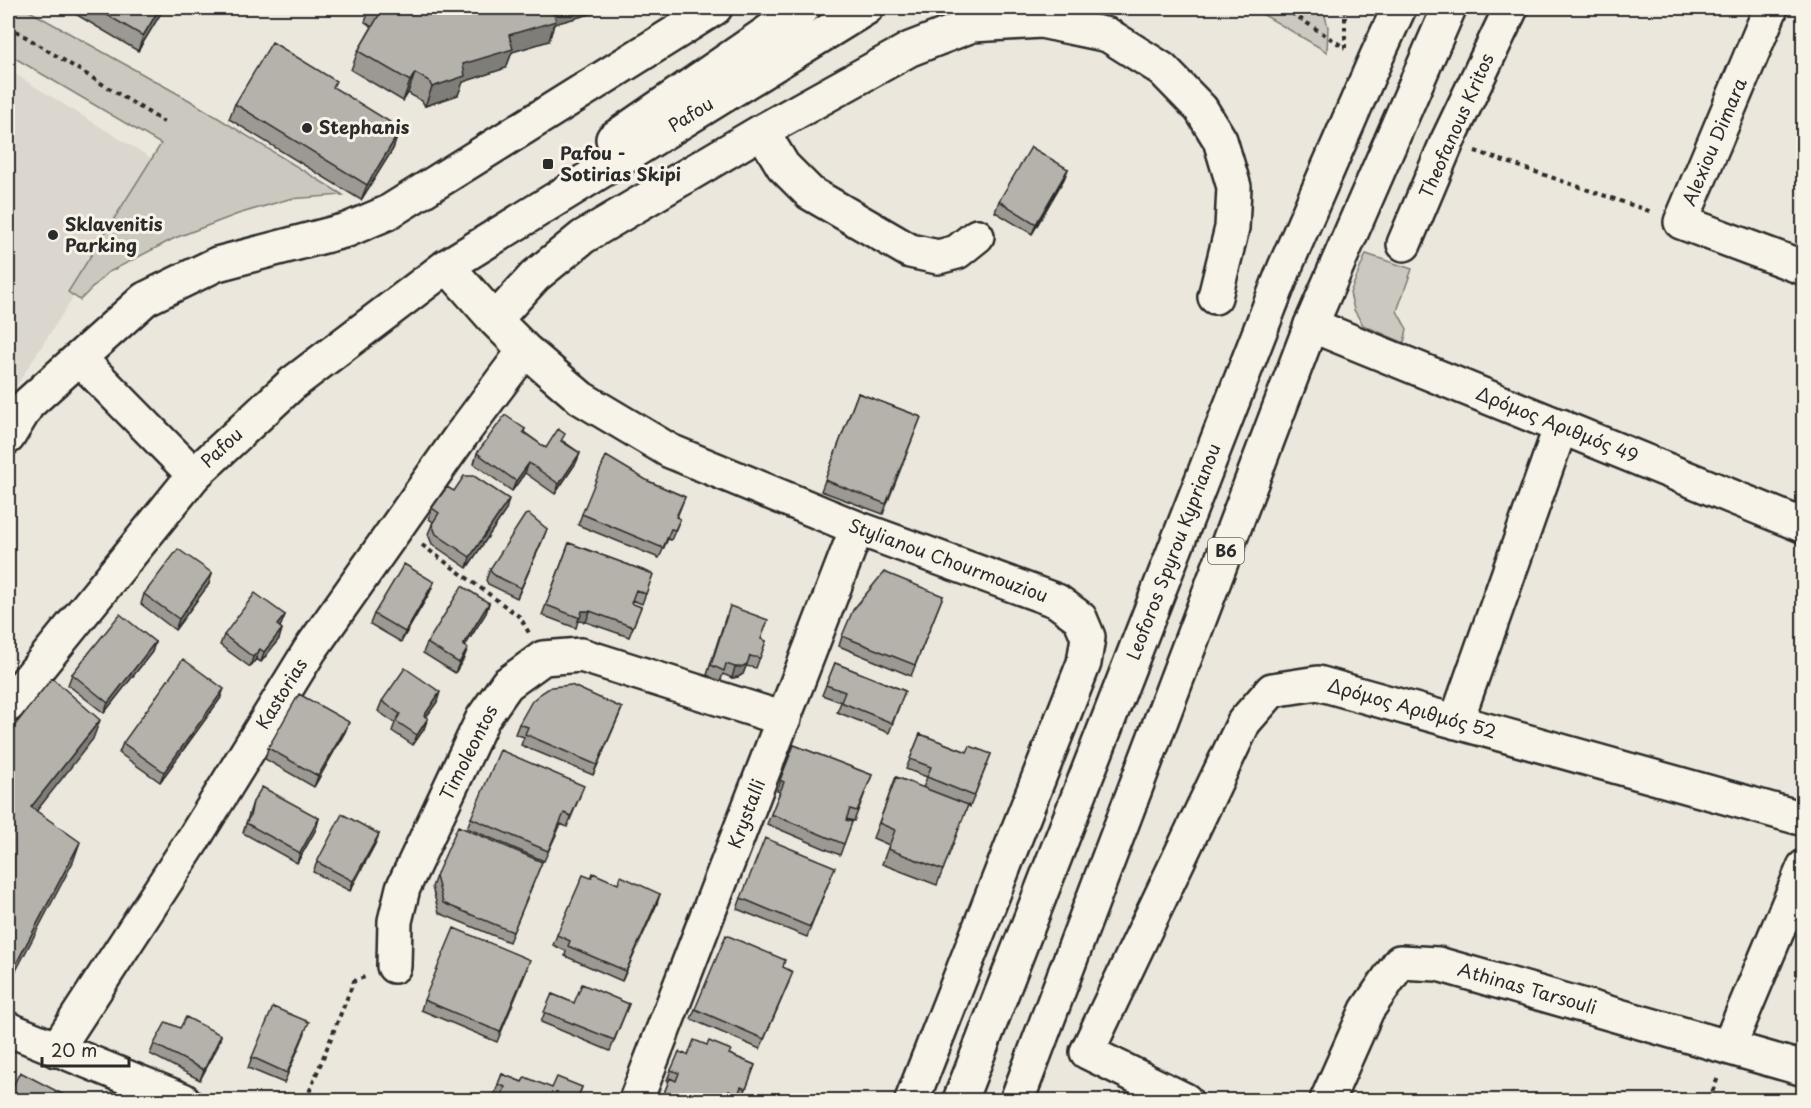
<svg xmlns="http://www.w3.org/2000/svg" width="1811" height="1108" font-family="'Playpen Sans',sans-serif">
  <rect width="100%" height="100%" fill="#ebe7dd"/>
  <filter id="ink" filterUnits="userSpaceOnUse"><feTurbulence type="fractalNoise" baseFrequency=".0167" numOctaves="2"/><feDisplacementMap in="SourceGraphic" scale="12" xChannelSelector="R" yChannelSelector="G"/><feConvolveMatrix kernelMatrix="1 2 1 2 8 2 1 2 1" color-interpolation-filters="sRGB"/></filter>
  <g filter="url(#ink)">
    <!-- built -->
    <path fill="#dbd7ce" d="M8 70 159 163 8 399Z"/>
    <!-- green -->
    <path fill="#cbc8bf" stroke="#7b7a75" stroke-width="1.5" d="M8 8H24L189 100 343 195 289 199 238 214 175 238 107 273 80 300 68 292 161 144 8 54Z
      M1252 8H1323L1328 27 1327 52Z
      M1366 254 1412 269 1397 311 1407 329 1404 343 1363 325 1354 310 1350 293Z"/>
    <g fill="none" stroke-linecap="round" stroke-linejoin="round">
      <defs>
        <path id="minor" d="M1771 8 1681 222 1804 268
          M762 131 783 166 810 193 910 251 938 257 957 252 977 236
          M1404 244 1447 142 1511 8
          M447 266 495 320 525 350 581 398 670 451 857 528 1057 601 1080 618 1088 637 1084 663 912 1100
          M495 320 535 276 583 237 762 131 910 49 972 25 1041 21 1108 35 1162 69 1201 109 1220 140 1234 187 1232 228 1215 297
          M1311 325 1804 526
          M79 358 194 475
          M8 437 28 404 145 299 217 264 347 230 387 213 715 8
          M1456 722 1561 426
          M394 966 395 921 403 888 483 718 507 684 543 658 581 655 784 719
          M8 1029 183 1100
          M1729 1046 1804 867
          M56 1050 196 835 310 650 460 437 525 350
          M636 1100 857 528
          M1185 1100 1087 1052 1244 722 1272 690 1318 683 1804 819
          M1327 1100 1367 1010 1400 962 1438 964 1804 1069"/>
        <path id="major" d="M613 139 803 8
          M8 705 194 475 293 383 447 266 866 8
          M960 1100 1285 267 1377 56 1399 8
          M1017 1100 1311 325 1449 8"/>
      </defs>
      <!-- minor casing -->
      <use href="#minor" stroke="#2b2b2b" stroke-width="38"/>
      <!-- major casing -->
      <use href="#major" stroke="#2b2b2b" stroke-width="38"/>
      <!-- path -->
      <path stroke="#2b2b2b" stroke-width="4" stroke-dasharray="4.5 4.5" stroke-linecap="butt" d="M1284 8 1345 48
        M1345 8V48
        M1294 13 1297 8
        M8 26 164 122
        M1475 151 1652 212
        M422 545 520 617 529 633
        M306 1100 354 981 365 977
        M1709 1100 1719 1075"/>
      <!-- minor -->
      <use href="#minor" stroke="#f7f3e8" stroke-width="33"/>
      <!-- major -->
      <use href="#major" stroke="#f7f3e8" stroke-width="33"/>
    </g>
    <!-- wall -->
    <path fill="#9c9993" stroke="#2b2b2b" stroke-width="1.5" d="M67 8H164L138 51 67 9Z
      M370 8H596L594 13 554 24 549 41 512 52 506 68 463 82 458 95 425 106 422 101 408 93 403 101 351 70 358 51 372 27 365 22Z
      M334 88 388 128 398 134 393 149 361 200 229 119 235 104Z
      M1068 169 1064 179 1032 234 995 212 999 201Z
      M858 393 921 417 883 514 821 491Z
      M525 429 524 432 546 448 563 441 580 453 576 463 555 494 525 473 512 491 474 464 477 453Z
      M648 481 685 497 677 517 680 519 676 529 671 540 668 539 659 558 578 525 582 514Z
      M454 491 506 510 467 568 432 544 428 534 433 522 429 519 432 508Z
      M543 539 517 598 488 584 486 580 490 569Z
      M569 543 653 574 642 604 632 600 631 604 641 607 629 637 586 622 578 621 576 628 542 615Z
      M212 573 209 584 175 630 141 604 144 594Z
      M434 582 430 592 401 642 370 624 374 614Z
      M943 596 911 676 839 646 842 636Z
      M489 603 486 613 465 646 464 658 455 673 423 653 427 643Z
      M285 615 280 627 282 629 279 639 261 662 256 659 250 667 220 645 224 635Z
      M726 616 761 639 766 641 756 668 746 666 743 674 738 677 732 678 723 674 720 682 707 675Z
      M155 642 152 652 104 713 68 685 72 674Z
      M835 663 905 691 889 733 837 712 841 702 822 695Z
      M220 699 160 782 119 753 123 743Z
      M382 701 437 702 426 717 424 729 413 745 392 731 395 723 378 711Z
      M622 708 593 775 521 745 524 737 515 734 519 724Z
      M349 722 345 732 314 787 265 759 268 748Z
      M920 734 967 752 991 754 970 807 968 805 937 885 882 864 889 845 873 838 896 777 923 788 927 777 906 769Z
      M794 745 872 775 854 821 846 819V820L852 822 840 855 767 824 780 792 777 791Z
      M580 796 567 827 561 824 544 861 467 828 471 818Z
      M253 802 319 818 316 829 297 863 243 833Z
      M379 834 375 844 350 891 313 872 317 862Z
      M542 862 509 942 439 913 432 887 436 876Z
      M831 877 807 937 737 909 741 898Z
      M591 878 660 894 622 981 565 956 566 951 553 945 557 935Z
      M783 967 789 982 760 1049 691 1019 695 1009Z
      M527 970 497 1042 421 1010 424 1000Z
      M552 994 574 1003 629 1004 610 1051 541 1022Z
      M180 1028 221 1035 218 1046 200 1080 150 1054 154 1044Z
      M305 1033 284 1083 248 1068 252 1057Z
      M729 1054 755 1065 742 1099 737 1097 736 1101H661L669 1081 667 1080 671 1070 688 1055Z
      M502 1074 522 1082 552 1088 582 1087 577 1101H492Z"/>
    <!-- shaded-wall -->
    <path fill="#7f7d78" stroke="#2b2b2b" stroke-width="1.5" d="M160 8H164L138 51 143 36Z
      M552 8H596L594 13 554 24 549 41 512 52 506 68 463 82 458 95 425 106 432 87 463 64Z
      M415 73 408 93 403 101 410 81Z
      M398 134 393 149 361 200 367 185Z
      M1068 169 1064 179 1032 234 1036 224Z
      M580 453 576 463 555 494 559 484Z
      M529 463 525 473 512 491 516 481Z
      M509 499 506 510 467 568 470 557Z
      M547 529 543 539 517 598 521 588Z
      M212 573 209 584 175 630 179 619Z
      M434 582 430 592 401 642 405 632Z
      M489 603 486 613 459 655 463 645Z
      M582 611H590L586 622 578 621Z
      M285 615 281 625 274 635 277 625Z
      M282 629 279 639 261 662 264 652Z
      M155 642 152 652 104 713 108 703Z
      M468 648 464 658 455 673 459 663Z
      M260 649 256 659 250 667 253 657Z
      M747 664 743 674 738 677 732 678 735 667Z
      M224 689 220 699 160 782 164 772Z
      M440 692 437 702 420 726 424 716Z
      M622 708 618 718 593 775 597 765Z
      M428 718 424 729 413 745 417 735Z
      M100 720 93 739 24 827 31 807Z
      M349 722 345 732 314 787 318 776Z
      M319 818 316 829 297 863 300 853Z
      M379 834 375 844 350 891 353 881Z
      M80 842 73 862 8 986V979Z
      M660 894 657 904 622 981 626 971Z
      M221 1035 218 1046 200 1080 204 1070Z"/>
    <!-- building -->
    <path fill="#b5b2ab" stroke="#2b2b2b" stroke-width="1.5" d="M95 8H160L143 36Z
      M379 8H553H552L556 21 509 35 513 49 463 64 465 76 432 87 429 81 415 73 410 81 358 51 382 10Z
      M272 42 336 81 333 87 390 122 387 127 398 134 367 185 235 104Z
      M1031 147 1068 169 1036 224 999 201Z
      M858 393 921 417 886 504 825 480Z
      M505 415 525 429 523 432 546 448 558 429 565 434 561 441 580 453 559 484 529 463 516 481 477 453Z
      M606 456 648 481 685 497 676 517 680 519 675 530 671 529 663 548 582 514Z
      M464 476H474L509 499 470 557 436 534 432 524 439 513 432 508 447 487 454 491Z
      M529 514 547 529 521 588 496 576 492 573 490 569 525 515Z
      M569 543 653 574 646 594 636 590 631 603 641 607 633 627 590 611H582L580 618 546 605Z
      M178 549 212 573 179 619 144 594Z
      M404 564 434 582 405 632 374 614Z
      M884 572 943 596 915 665 842 636 853 610Z
      M462 586 489 603 463 645 468 648 459 663 427 643Z
      M255 593 285 615 277 625 282 629 264 652 260 649 253 657 224 635Z
      M730 606 768 620 761 639 766 641 760 658 750 656 747 664 741 667H735L726 664 724 671 711 665Z
      M120 614 155 642 108 703 72 674Z
      M183 659 224 689 164 772 123 743Z
      M835 663 905 691 892 723 841 702 845 692 826 685Z
      M405 668 440 692 424 716 428 718 417 735 396 721 400 714 382 701Z
      M52 678 100 720 31 807 80 842 8 979V734Z
      M571 685 622 708 597 765 525 734 528 727 519 724 532 701 540 694 551 687Z
      M299 694 349 722 318 776 268 748Z
      M920 734 967 752 970 746 991 754 974 796 927 777 931 767 910 759Z
      M794 745 872 775 857 811 850 809 846 820 852 822 844 844 771 814 784 782 780 780Z
      M500 750 584 786 571 816 564 813 548 851 471 818Z
      M896 777 968 805 943 870 888 849 895 830 879 823Z
      M262 787 319 818 300 853 246 823 250 816 253 802Z
      M342 814 379 834 353 881 317 862Z
      M458 826 542 862 513 932 443 903 436 876Z
      M765 838 835 867 810 927 741 898Z
      M593 873 618 884 621 876 660 894 626 971 568 946 570 941 557 935 583 875 591 878Z
      M454 928 530 960 500 1032 424 1000Z
      M726 935 785 960 783 967 793 972 764 1039 695 1009Z
      M582 984 629 1004 614 1040 544 1012 552 994 574 1003Z
      M273 1007 309 1022 287 1073 252 1057Z
      M186 1017 221 1035 204 1070 154 1044 166 1022 180 1028Z
      M694 1040 707 1045 709 1041 731 1050 729 1054 755 1065 746 1089 741 1087 738 1095 729 1091 725 1101H661L670 1078 676 1081 679 1073 671 1070 679 1052 688 1055Z
      M20 1072 70 1098 68 1101H8V1096Z
      M502 1074 522 1082 525 1077 552 1088 557 1077 582 1087 576 1101H500L505 1087 498 1084Z"/>
  </g>
  <!-- markers -->
  <g fill="#2b2b2b" stroke="#f7f3e8" stroke-width="2">
    <circle cx="307" cy="128" r="6"/>
    <rect x="542" y="158" width="12" height="12" rx="3"/>
    <circle cx="53" cy="235" r="6"/>
  </g>
  <g text-anchor="middle" stroke-width="6" stroke-linejoin="round" paint-order="stroke">
    <!-- shield labels -->
    <rect fill="#f7f3e8" stroke="#686764" stroke-width="1.5" x="1208" y="538" width="36" height="26" rx="4.5"/>
    <g font-size="16" font-weight="bold" fill="#2b2b2b">
      <text x="1226" y="557">B6</text>
    </g>
    <!-- street labels -->
    <g font-size="18" fill="#2b2b2b" stroke="#f7f3e8">
      <text transform="translate(691 115) rotate(-32)" y="6">Pafou</text>
      <text transform="translate(1457 126) rotate(-66)" y="6">Theofanous Kritos</text>
      <text transform="translate(1715 142) rotate(-67)" y="6">Alexiou Dimara</text>
      <text transform="translate(1557 425) rotate(22)" y="6">Δρόμος Αριθμός 49</text>
      <text transform="translate(222 448) rotate(-43)" y="6">Pafou</text>
      <text transform="translate(1174 552) rotate(-69)" y="6">Leoforos Spyrou Kyprianou</text>
      <text transform="translate(948 561) rotate(20)" y="6">Stylianou Chourmouziou</text>
      <text transform="translate(282 694) rotate(-58)" y="6">Kastorias</text>
      <text transform="translate(1412 709) rotate(16)" y="6">Δρόμος Αριθμός 52</text>
      <text transform="translate(469 753) rotate(-63)" y="6">Timoleontos</text>
      <text transform="translate(747 814) rotate(-69)" y="6">Krystalli</text>
      <text transform="translate(1527 989) rotate(16)" y="6">Athinas Tarsouli</text>
    </g>
    <!-- poi labels -->
    <g font-size="18" font-weight="bold" fill="#2b2b2b" stroke="#f7f3e8" text-anchor="start">
      <text x="319" y="134">Stephanis</text>
      <text x="560" y="160">Pafou -<tspan x="560" dy="21">Sotirias Skipi</tspan></text>
      <text x="65" y="231">Sklavenitis<tspan x="65" dy="21">Parking</tspan></text>
    </g>
  </g>
  <!-- margin -->
  <rect width="1811" height="1108" fill="none" stroke="#f7f3e8" stroke-width="30"/>
  <rect x="15" y="15" width="1781" height="1078" fill="none" stroke="#2b2b2b" stroke-width="2" filter="url(#ink)"/>
  <!-- scale -->
  <path d="M42 1057v9h87v-9" fill="none" stroke="#2b2b2b" stroke-width="3"/>
  <text x="51" y="1057" font-size="18" fill="#2b2b2b" stroke="#f7f3e8" stroke-width="4.5" paint-order="stroke">20 m</text>
</svg>
